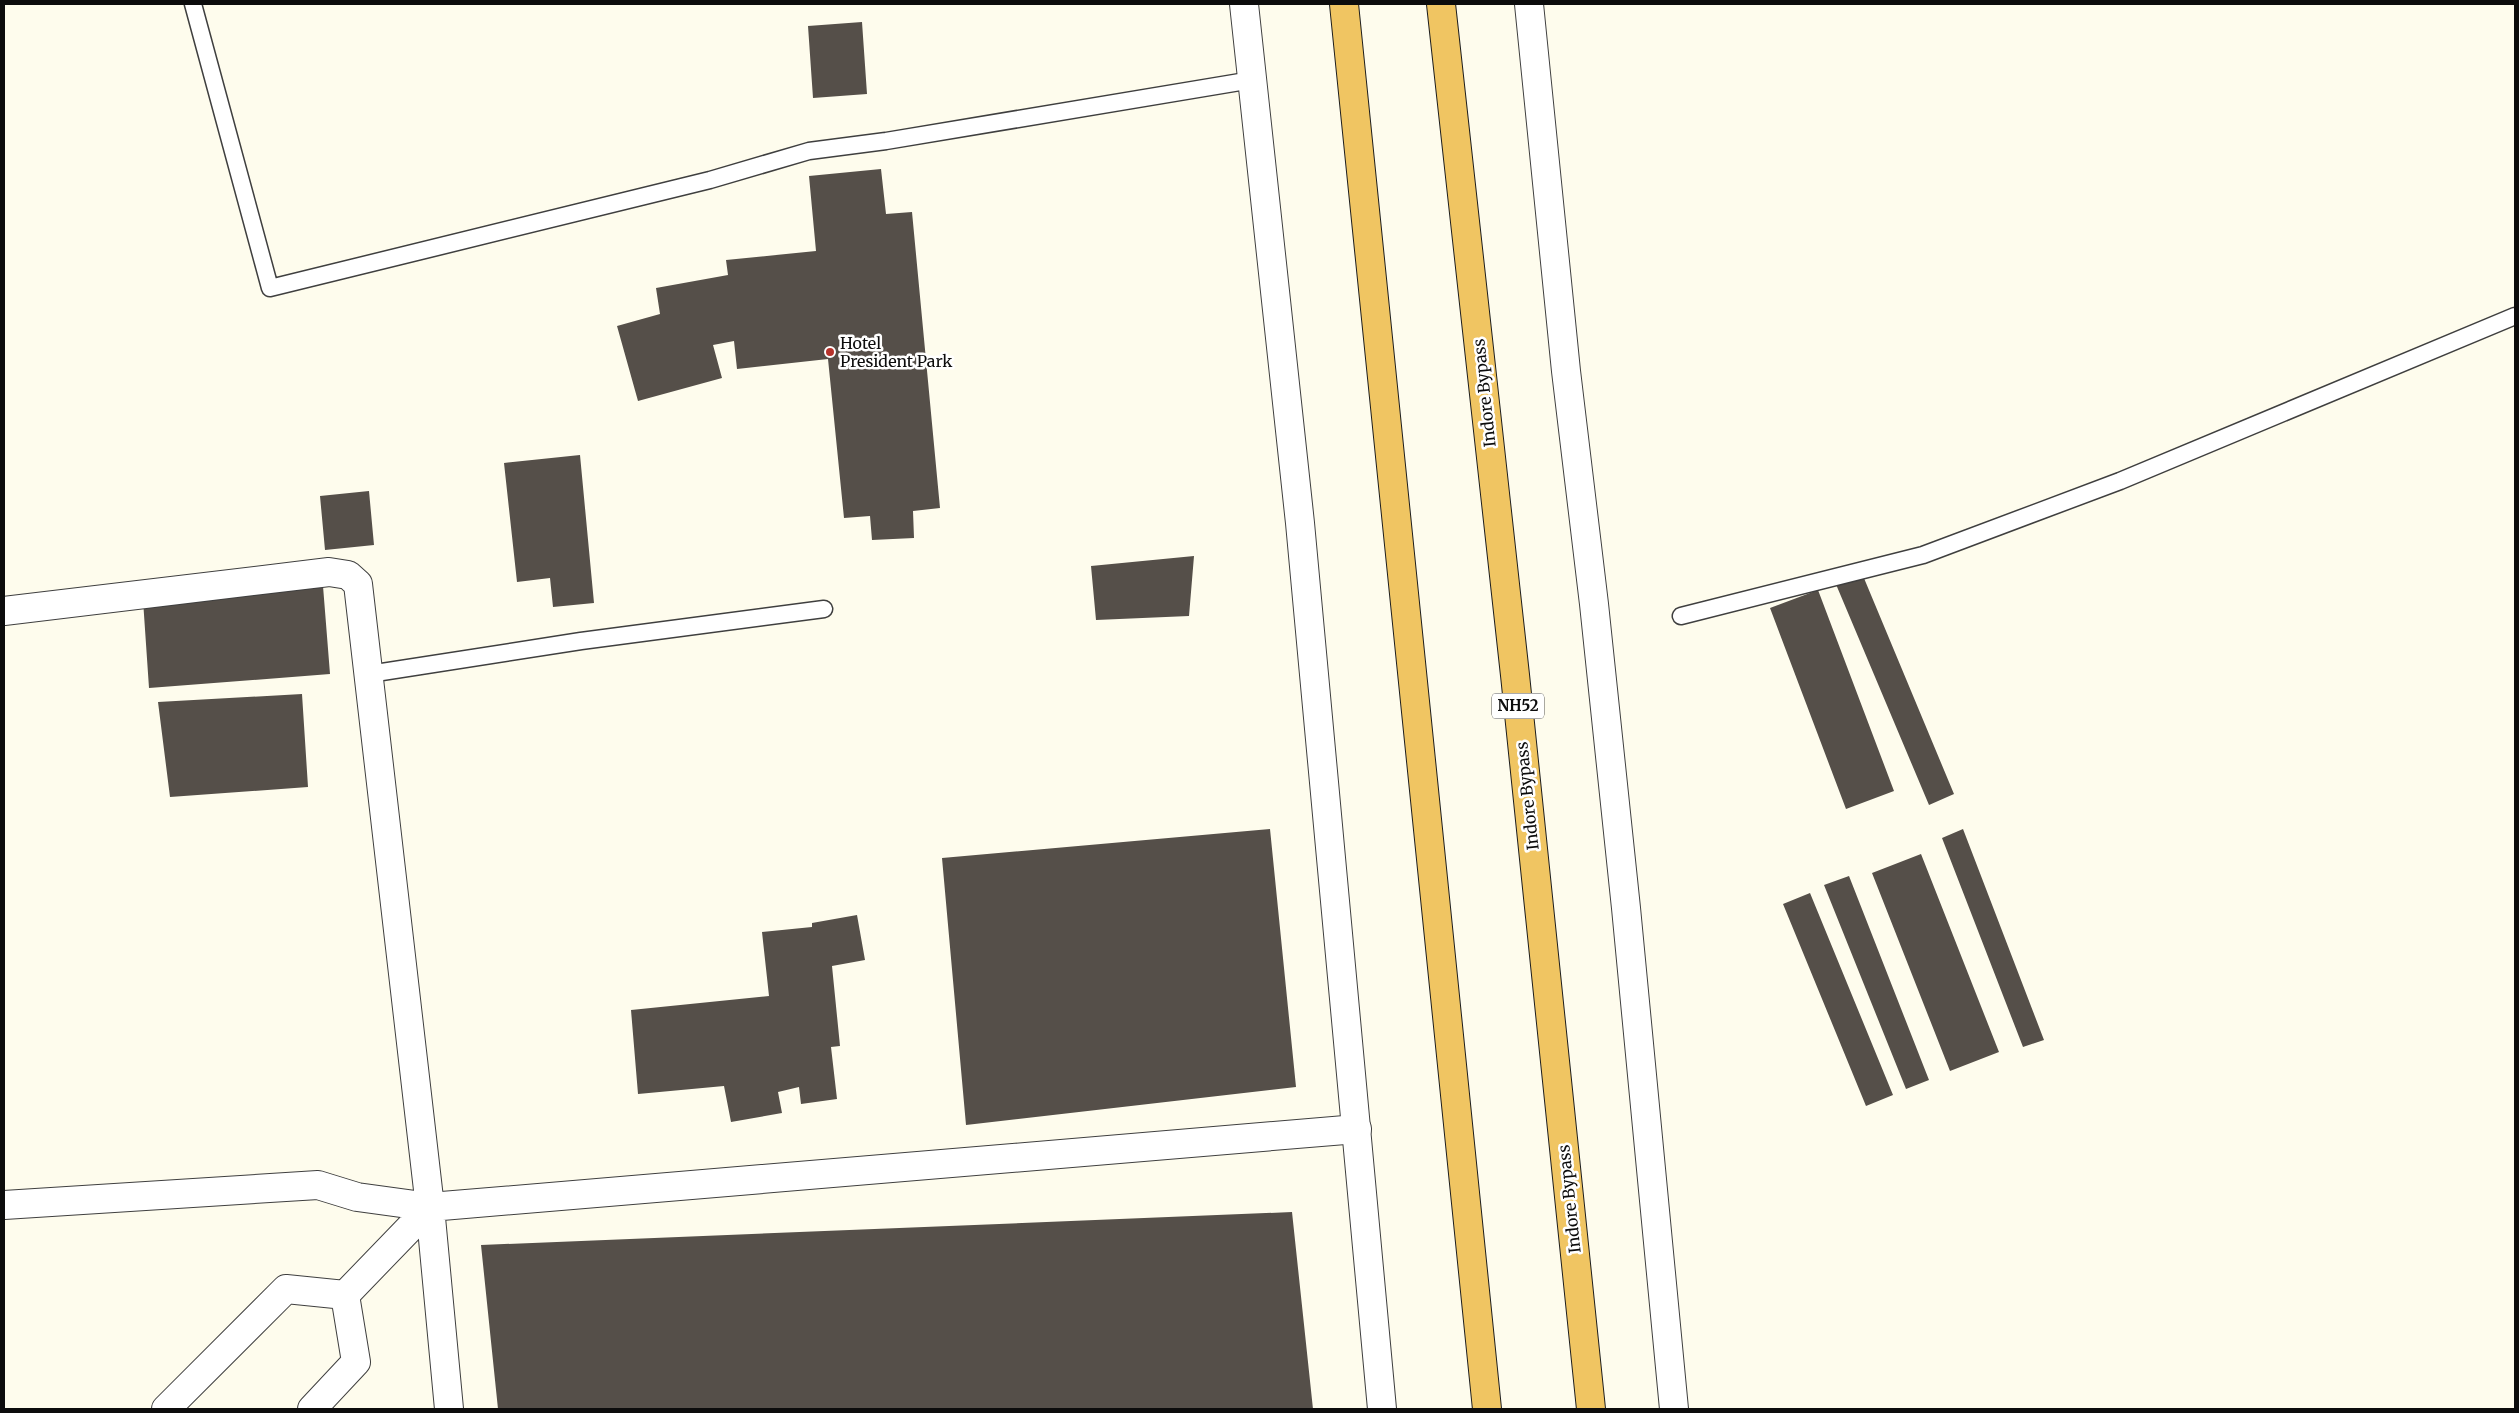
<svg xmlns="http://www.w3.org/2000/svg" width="2519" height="1413" font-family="Merriweather,serif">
  <rect width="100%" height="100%" fill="#fefced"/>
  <!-- building -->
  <path fill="#554f49" d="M862 22 867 94 813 98 808 26Z
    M881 169 886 214 912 212 940 508 913 511 914 538 872 540 870 516 844 518 828 359 737 369 734 341 713 345 722 378 638 401 617 326 660 314 656 288 728 275 726 260 816 251 809 176Z
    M580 455 594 603 553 607 550 578 517 582 504 463Z
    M369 491 374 545 325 550 320 496Z
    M1194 556 1189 616 1096 620 1091 566Z
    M1861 571 1954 794 1929 805 1835 582Z
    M323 586 330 674 149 688 143 600Z
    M1818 590 1894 791 1846 809 1770 608Z
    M302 694 308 787 170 797 158 702Z
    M1270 829 1296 1087 966 1125 942 858Z
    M1963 829 2044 1040 2023 1047 1942 838Z
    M1921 854 1999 1052 1950 1071 1872 873Z
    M1849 876 1929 1080 1906 1089 1824 885Z
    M1810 893 1893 1095 1866 1106 1783 904Z
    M857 915 865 960 832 966 840 1046 831 1047 837 1099 801 1104 799 1087 778 1092 782 1113 731 1122 724 1086 638 1094 631 1010 769 996 762 932 812 927V923Z
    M1292 1212 1313 1409H498L481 1245Z"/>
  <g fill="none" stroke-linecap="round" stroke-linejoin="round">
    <defs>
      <path id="service" d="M193 4 270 288 710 180 809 151 886 141 1252 80
        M1681 616 1923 555 2120 481 2515 316
        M369 674 581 641 824 609"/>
      <path id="minor" d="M4 611 329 572 348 575 358 584 430 1207
        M4 1205 318 1185 357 1197 430 1207 449 1409
        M345 1295 430 1207 1357 1129
        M166 1409 286 1289 345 1295
        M312 1409 356 1362 345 1295"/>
      <path id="tertiary" d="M1244 4 1300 523 1382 1409
        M1529 4 1566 371 1594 604 1626 908 1674 1409"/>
      <path id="trunk" d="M1344 4 1487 1409
        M1441 4 1515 675 1591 1409"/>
    </defs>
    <!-- service casing -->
    <use href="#service" stroke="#3f3f3f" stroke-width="19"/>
    <!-- minor casing -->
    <use href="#minor" stroke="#3f3f3f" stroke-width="30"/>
    <!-- tertiary casing -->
    <use href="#tertiary" stroke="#3f3f3f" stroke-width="30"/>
    <!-- trunk casing -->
    <use href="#trunk" stroke="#1d1d1d" stroke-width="30"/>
    <!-- service -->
    <use href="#service" stroke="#fff" stroke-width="16"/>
    <!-- minor -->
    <use href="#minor" stroke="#fff" stroke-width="28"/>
    <!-- tertiary -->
    <use href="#tertiary" stroke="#fff" stroke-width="28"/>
    <!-- trunk -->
    <use href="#trunk" stroke="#f0c562" stroke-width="28"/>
  </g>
  <!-- markers -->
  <circle fill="#b6322b" stroke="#fff" stroke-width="2" cx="830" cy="352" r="5"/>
  <g text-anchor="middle" stroke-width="5" stroke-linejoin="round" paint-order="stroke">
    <!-- shield labels -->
    <rect fill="#fff" stroke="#555" stroke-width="1" x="1492" y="693.5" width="52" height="25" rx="4"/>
    <g font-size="15" font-weight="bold" fill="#0c0c0c">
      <text x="1518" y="711">NH52</text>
    </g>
    <!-- poi labels -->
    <g font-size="16" fill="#0c0c0c" stroke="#fff" text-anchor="start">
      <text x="840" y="349">Hotel<tspan x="840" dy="18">President Park</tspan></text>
    </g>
    <!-- street labels -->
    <g font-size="16" fill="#0c0c0c" stroke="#fff">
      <text transform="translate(1484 393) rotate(-96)" y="6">Indore Bypass</text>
      <text transform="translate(1527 796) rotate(-96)" y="6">Indore Bypass</text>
      <text transform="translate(1569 1199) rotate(-96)" y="6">Indore Bypass</text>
    </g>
  </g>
  <!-- border -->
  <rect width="2519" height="1413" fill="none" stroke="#0c0c0c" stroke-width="10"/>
</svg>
